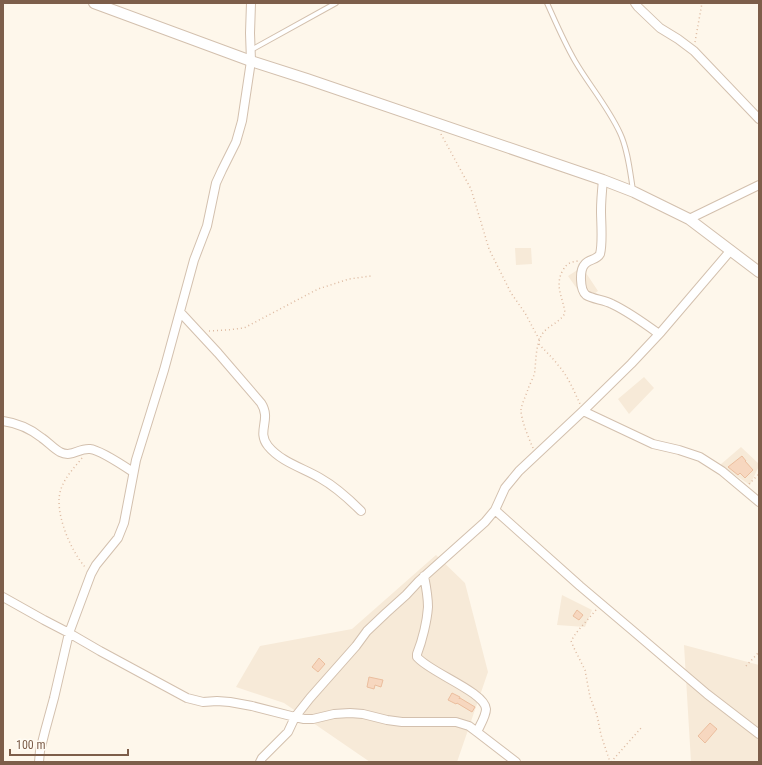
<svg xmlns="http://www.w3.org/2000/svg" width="762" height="765" font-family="'Roboto Condensed',sans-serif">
  <rect width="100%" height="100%" fill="#fef7eb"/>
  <!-- residential -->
  <path fill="#f7ead8" d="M515 248H531L532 264 516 265Z
    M582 267 598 291 585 300 568 276Z
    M644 377 654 388 629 414 618 399Z
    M741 447 759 464V466L750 485 720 465Z
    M436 555 465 583 488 672 457 762H370L284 703 236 687 260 646 352 629Z
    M562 595 592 610 585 627 557 625Z
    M684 645 759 665V762H691Z"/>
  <!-- building -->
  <path fill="#f7d7bf" stroke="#ebbe9e" d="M742 456 746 461H745L753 470 745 478 740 473 738 475 728 467Z
    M577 610 583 615 579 620 573 616Z
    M319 658 325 664 318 672 312 667Z
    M369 677 383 680 381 687 375 685 374 689 367 687Z
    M452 693 460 697 459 699 460 698 475 707 472 712 457 703 456 704 448 700Z
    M710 723 717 729 705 743 698 736Z"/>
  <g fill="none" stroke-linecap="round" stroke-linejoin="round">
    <defs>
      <path id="service" d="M547 3C556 23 564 42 575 61 589 85 608 107 620 133 628 150 630 172 633 190
        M251 50 336 3"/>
      <path id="minor" d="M635 3 638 7 660 28 678 39 694 51 759 119
        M603 180C602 190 601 200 601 211 601 222 603 243 600 254 597 260 589 259 585 264 579 270 580 290 586 295 592 299 605 300 612 304 629 312 644 323 659 334
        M689 219 759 185
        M180 312 218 353 261 403C272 420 256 431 268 446 281 462 303 468 320 478 336 487 349 499 361 511
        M583 411 653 444 679 450 700 457 722 471 759 502
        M3 421C17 423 31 429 42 438 48 442 53 448 60 452 72 458 78 448 90 449 100 450 124 466 133 472
        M495 510 580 586 632 630 707 694 759 734
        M424 576C426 586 428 597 428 607 427 621 422 641 417 654V657C429 672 485 692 486 709 486 716 480 725 477 732
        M3 597 44 620 69 633 100 651 187 698 203 702 217 701 230 702 252 706 295 717 304 719H313L334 714 350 713 363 714 387 720 402 722H456L469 726 477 732 516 762
        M39 762 40 751 45 731 54 698 69 633 91 574 96 565 118 538 124 523 136 460 164 370 194 260 207 226 216 183 222 170 236 142 242 121 251 61 250 33 251 3
        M260 762 262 758 288 732 295 717 310 698 356 646 367 631 386 613 406 595 419 581 485 522 495 510 505 488 519 471 583 411 631 364 661 332 731 250"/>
      <path id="tertiary" d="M94 3 251 61 307 79 603 180 634 192 689 219 759 272"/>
    </defs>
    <!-- service casing -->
    <use href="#service" stroke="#d3c0ae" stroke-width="6"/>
    <!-- minor casing -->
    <use href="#minor" stroke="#d3c0ae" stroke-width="10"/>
    <!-- tertiary casing -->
    <use href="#tertiary" stroke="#d3c0ae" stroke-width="12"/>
    <!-- path -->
    <path stroke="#ddbaa1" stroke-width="1.5" stroke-dasharray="1 3" stroke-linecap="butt" d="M695 42 702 3
      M441 134 471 189 489 249 511 293 525 313 540 341
      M209 331 227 330 244 328 318 289 349 279 371 276
      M539 344C545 351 552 357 558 365 568 376 574 391 580 404
      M533 448C529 439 521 420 521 410 522 403 526 396 528 389 530 383 535 376 535 369 536 358 536 347 541 336 546 326 560 323 565 313 563 297 554 286 563 270 567 263 571 262 578 261
      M82 458C74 468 65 477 61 489 53 511 71 551 85 567
      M749 484 759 474
      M596 610 576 633 571 641 574 648 585 670 590 697 597 715 601 735 610 762
      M746 666 759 652
      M611 762 642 727"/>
    <!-- service -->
    <use href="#service" stroke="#fff" stroke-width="4"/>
    <!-- minor -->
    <use href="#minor" stroke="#fff" stroke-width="8"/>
    <!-- tertiary -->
    <use href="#tertiary" stroke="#fff" stroke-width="10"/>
  </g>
  <!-- border -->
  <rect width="762" height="765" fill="none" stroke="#7d5e4a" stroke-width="8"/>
  <!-- scale -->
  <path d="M10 749v6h118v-6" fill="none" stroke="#7d5e4a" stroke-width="2"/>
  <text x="16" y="749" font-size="12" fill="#7d5e4a" stroke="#fffbf3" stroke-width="3" paint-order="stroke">100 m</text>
</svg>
